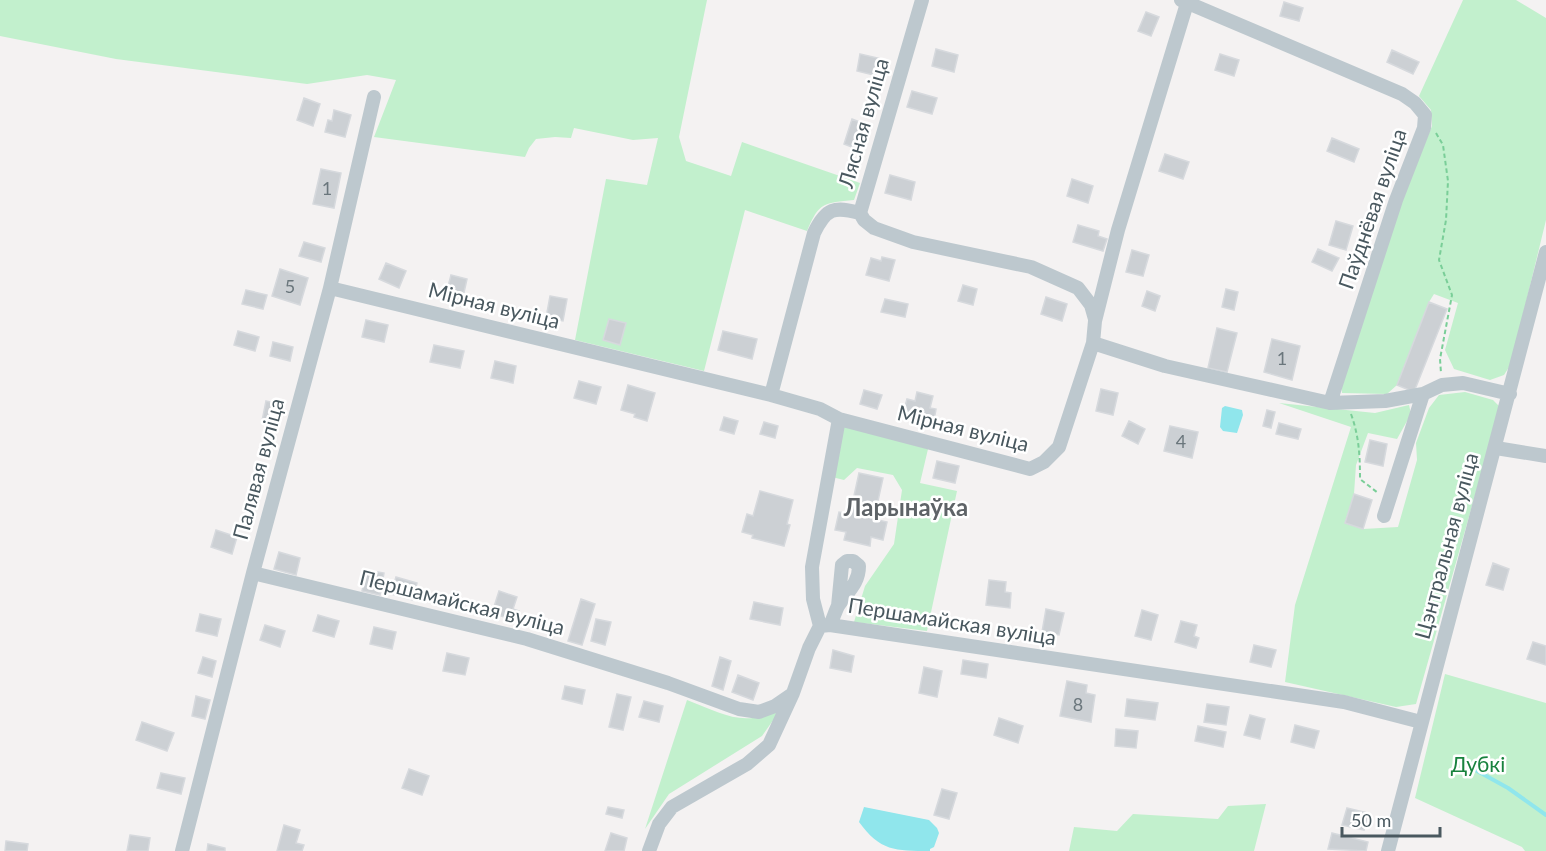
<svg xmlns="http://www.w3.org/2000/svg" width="1546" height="851" font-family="Lato,sans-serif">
  <rect width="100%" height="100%" fill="#f4f2f2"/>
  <!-- green -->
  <path fill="#c2f0cd" d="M0 0H707L679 137 686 161 731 176 742 142 860 183 854 200C824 203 819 202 807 231L745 210 704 371 575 340 606 179 647 185 658 138 633 140 574 128 571 138 555 137 536 139 529 148 525 157 374 137 396 80 367 75 307 84 116 59 0 36Z
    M1463 0H1516L1546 18V220L1511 364 1504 375 1490 380 1454 369 1445 350 1458 303 1434 294 1429 302 1397 385 1387 394 1342 393 1341 384 1400 203 1432 126 1431 110 1419 96Z
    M1465 392 1493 400 1500 407 1416 704 1396 707 1285 682 1295 605 1351 427 1279 403 1375 413 1409 405 1411 414 1397 439 1368 433 1356 465 1354 494 1345 522 1363 529 1398 527 1417 460 1416 443 1429 408 1439 395Z
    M843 425 928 449 920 483 957 491 927 631 854 622 865 586 894 544 902 490 893 475 857 468 844 480 832 477Z
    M1445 674 1546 703V851H1525L1522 847 1415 798Z
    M687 700C724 714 742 728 781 709L762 736 669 794 645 829Z
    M1266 804 1254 851H1069L1074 827 1117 831 1133 814 1218 819 1228 806Z"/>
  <!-- water -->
  <path fill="#90e6ec" d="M1225 406 1242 410 1243 415 1237 433 1223 431 1220 427 1222 408Z
    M864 807 929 820 937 828 939 833 934 847 930 849V851C895 851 880 851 859 822Z"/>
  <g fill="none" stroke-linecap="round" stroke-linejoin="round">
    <!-- stream -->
    <path stroke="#90e6ec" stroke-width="4" d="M1470 767 1508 788 1546 815"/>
  </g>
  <!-- building -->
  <path fill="#ccd0d4" stroke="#d6d9dd" stroke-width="1.5" d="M1284 2 1303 8 1299 21 1280 16Z
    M1146 12 1159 17 1151 36 1138 31Z
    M936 49 958 55 954 72 932 66Z
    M1392 50 1419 62 1413 74 1387 62Z
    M860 54 882 59 878 76 857 71Z
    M1220 54 1239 60 1234 76 1215 70Z
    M912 91 937 98 932 114 907 107Z
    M304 98 320 104 313 126 297 120Z
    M334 110 351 115 345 137 325 132 328 120 332 121Z
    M852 119 865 124 857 149 844 144Z
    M1332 138 1359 149 1354 162 1327 151Z
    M1165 154 1189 162 1183 179 1159 171Z
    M321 169 341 173 334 208 313 204Z
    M890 175 915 182 911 200 885 193Z
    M1072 179 1093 186 1088 203 1067 196Z
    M1336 221 1353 226 1346 250 1329 245Z
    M1078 225 1099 231 1098 236 1107 239 1103 251 1073 242Z
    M304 242 325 248 321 262 299 256Z
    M1318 249 1339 258 1332 271 1312 262Z
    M1132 250 1149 255 1143 276 1126 272Z
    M882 257 895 260 889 281 866 275 871 258 881 261Z
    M386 263 406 271 399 288 379 279Z
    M280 269 308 278 300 305 272 296Z
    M451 275 467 279 461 306 444 302Z
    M963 285 977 289 973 305 958 301Z
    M1226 289 1238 292 1234 310 1222 307Z
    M246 290 267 295 263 309 242 304Z
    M1147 291 1160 296 1155 311 1142 306Z
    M550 296 567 299 563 321 546 318Z
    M1046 297 1067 304 1062 321 1041 314Z
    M885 299 908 304 905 317 881 312Z
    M1429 302 1447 309 1414 392 1397 385Z
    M609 319 626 323 620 345 603 340Z
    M366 320 388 325 384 342 362 337Z
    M1217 328 1237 333 1227 372 1208 368Z
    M238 331 259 337 255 351 234 345Z
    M723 331 757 339 752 359 718 350Z
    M1272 339 1300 346 1292 380 1264 372Z
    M273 342 293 347 290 361 270 356Z
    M434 345 464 351 460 368 430 362Z
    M495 361 516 366 513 383 491 378Z
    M579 381 601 387 596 404 574 398Z
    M628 385 655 393 647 421 634 417 635 414 621 410Z
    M1101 389 1118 393 1113 415 1096 411Z
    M864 390 882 395 877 409 860 404Z
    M917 392 933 396 930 408 936 409 934 421 903 413 907 399 915 401Z
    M266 401 284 405 279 425 262 421Z
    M1267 410 1275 412 1271 428 1263 426Z
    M724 417 738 421 734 434 720 430Z
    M1129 421 1145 429 1138 444 1122 436Z
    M764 422 778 426 775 438 760 434Z
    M1279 423 1301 429 1298 439 1276 434Z
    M1170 426 1198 432 1192 458 1164 451Z
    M1370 440 1387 444 1383 466 1365 462Z
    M937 461 959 466 955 483 933 478Z
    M859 473 883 478 874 519 887 522 883 540 871 537 870 546 844 540 846 532 835 530 839 512 850 514Z
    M760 491 793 500 787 524 790 525 784 546 752 538 753 535 742 532 747 514 753 516Z
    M1354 494 1372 500 1363 529 1345 523Z
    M216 530 237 537 232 554 211 547Z
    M279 552 300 558 296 575 274 569Z
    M1493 563 1509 569 1503 590 1486 585Z
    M367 570 384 573 380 595 362 591Z
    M396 577 417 583 413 600 391 594Z
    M989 580 1006 582 1005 592 1011 593 1010 608 986 605Z
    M499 591 517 597 513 609 519 611 516 621 492 613Z
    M581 599 595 604 582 645 568 641Z
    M754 602 783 608 780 625 750 619Z
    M1046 609 1064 613 1059 635 1042 632Z
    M1142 610 1158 615 1151 640 1135 636Z
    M200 614 221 619 217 636 196 631Z
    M318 615 339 621 334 637 313 631Z
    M596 619 611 622 605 645 591 641Z
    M1181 621 1197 625 1194 636 1199 638 1196 648 1175 642Z
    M265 625 285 631 280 647 260 640Z
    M374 627 396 632 392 649 370 644Z
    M1533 642 1546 646V665L1527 659Z
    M1254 645 1276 650 1271 667 1250 662Z
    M833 650 854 656 851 672 830 668Z
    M447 653 469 658 465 675 443 671Z
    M203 657 216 661 212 677 198 673Z
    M720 657 731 661 723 690 712 686Z
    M963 660 988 664 986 678 961 674Z
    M924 667 942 671 937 697 919 693Z
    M738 675 759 683 753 700 732 692Z
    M1067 681 1087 685 1086 693 1095 695 1091 722 1060 716Z
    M565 686 585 690 582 704 562 699Z
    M617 694 631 697 623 730 609 727Z
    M196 696 210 700 205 719 192 716Z
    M1127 699 1158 703 1155 720 1125 716Z
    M644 701 663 706 659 722 639 717Z
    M1207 704 1229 707 1226 725 1204 722Z
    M1250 715 1265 719 1260 739 1244 735Z
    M999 718 1023 726 1018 743 994 735Z
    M142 722 174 733 167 751 136 740Z
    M1295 725 1319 731 1314 748 1291 742Z
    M1198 726 1226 732 1223 747 1195 741Z
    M1116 729 1138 731 1136 748 1115 746Z
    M409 769 429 776 422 795 402 788Z
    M161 773 185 778 181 794 157 788Z
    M942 789 957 793 949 819 934 815Z
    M608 807 624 810 622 818 606 814Z
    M1347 808 1368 813 1364 830 1342 825Z
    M284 825 300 830 296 843 304 845 302 851H277Z
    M611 833 627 838 624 851H605Z
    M1332 833 1368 842 1366 851 1328 849Z
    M130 835 150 838 148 851H127Z
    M6 841 28 844 27 851H5Z
    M208 844 225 848V851H207Z"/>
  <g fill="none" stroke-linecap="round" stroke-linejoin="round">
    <!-- path -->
    <path stroke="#7ace98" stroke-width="2" stroke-dasharray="4.5 3" stroke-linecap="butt" d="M1436 133 1443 145 1448 181 1446 220 1439 260 1452 295 1440 359 1441 373
      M1351 414C1359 436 1360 456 1360 479L1378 493"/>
    <!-- minor -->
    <path stroke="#bdc8ce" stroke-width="14" d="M1181 0 1402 94 1415 103 1425 115 1424 128 1396 200 1330 403
      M860 213 864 220 874 228 913 242 1031 267 1078 288 1091 305 1095 319
      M860 213 922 0
      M330 288 771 395 820 409 839 419 1030 469 1044 462 1059 447 1093 343 1095 321 1118 230 1188 0
      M1093 343 1165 366 1330 403 1385 401 1423 394 1442 385 1463 383 1510 394
      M771 395 814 233C826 208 834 206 860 213
      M1496 448 1546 456
      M1384 516 1423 394
      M253 573 527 639 668 683 739 709 759 712 775 706 791 695
      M830 625C833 619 835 612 838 606 847 592 859 584 859 566L853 561H847L842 565 838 606
      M820 626 813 599 812 567 839 419
      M182 851 253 573 330 288 374 97
      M649 851 659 824 672 807 747 764 769 745 793 693 809 648 820 626 830 625 1344 702 1421 722
      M1388 851 1546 252"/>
  </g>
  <g text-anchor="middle" stroke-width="5" stroke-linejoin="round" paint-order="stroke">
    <!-- number labels -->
    <g font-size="18" fill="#6a767c">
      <text x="327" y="195">1</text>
      <text x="290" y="293">5</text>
      <text x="1282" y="365">1</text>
      <text x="1181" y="448">4</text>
      <text x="1078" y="711">8</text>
    </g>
    <!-- street labels -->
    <g font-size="21" fill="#49585f" stroke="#fff">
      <text transform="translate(864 123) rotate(-74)" y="7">Лясная вуліца</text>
      <text transform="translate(1373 209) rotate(-71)" y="7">Паўднёвая вуліца</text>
      <text transform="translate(494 306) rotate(14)" y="7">Мірная вуліца</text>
      <text transform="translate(963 429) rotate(14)" y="7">Мірная вуліца</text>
      <text transform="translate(259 469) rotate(-75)" y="7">Палявая вуліца</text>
      <text transform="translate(1447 546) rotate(-75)" y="7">Цэнтральная вуліца</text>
      <text transform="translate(462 603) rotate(14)" y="7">Першамайская вуліца</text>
      <text transform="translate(952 622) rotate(9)" y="7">Першамайская вуліца</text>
    </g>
    <!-- park labels -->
    <g font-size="21" fill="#19823e" stroke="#fff">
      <text x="1478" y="772">Дубкі</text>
    </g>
    <!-- quarter labels -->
    <g font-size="24" font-weight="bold" fill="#5e6367" stroke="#fff">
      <text x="906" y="516">Ларынаўка</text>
    </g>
  </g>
  <!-- scale -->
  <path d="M1342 827v9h98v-9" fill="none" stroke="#49585f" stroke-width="3"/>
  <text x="1351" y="827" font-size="18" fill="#49585f" stroke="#ffffff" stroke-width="4.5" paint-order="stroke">50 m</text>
</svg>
